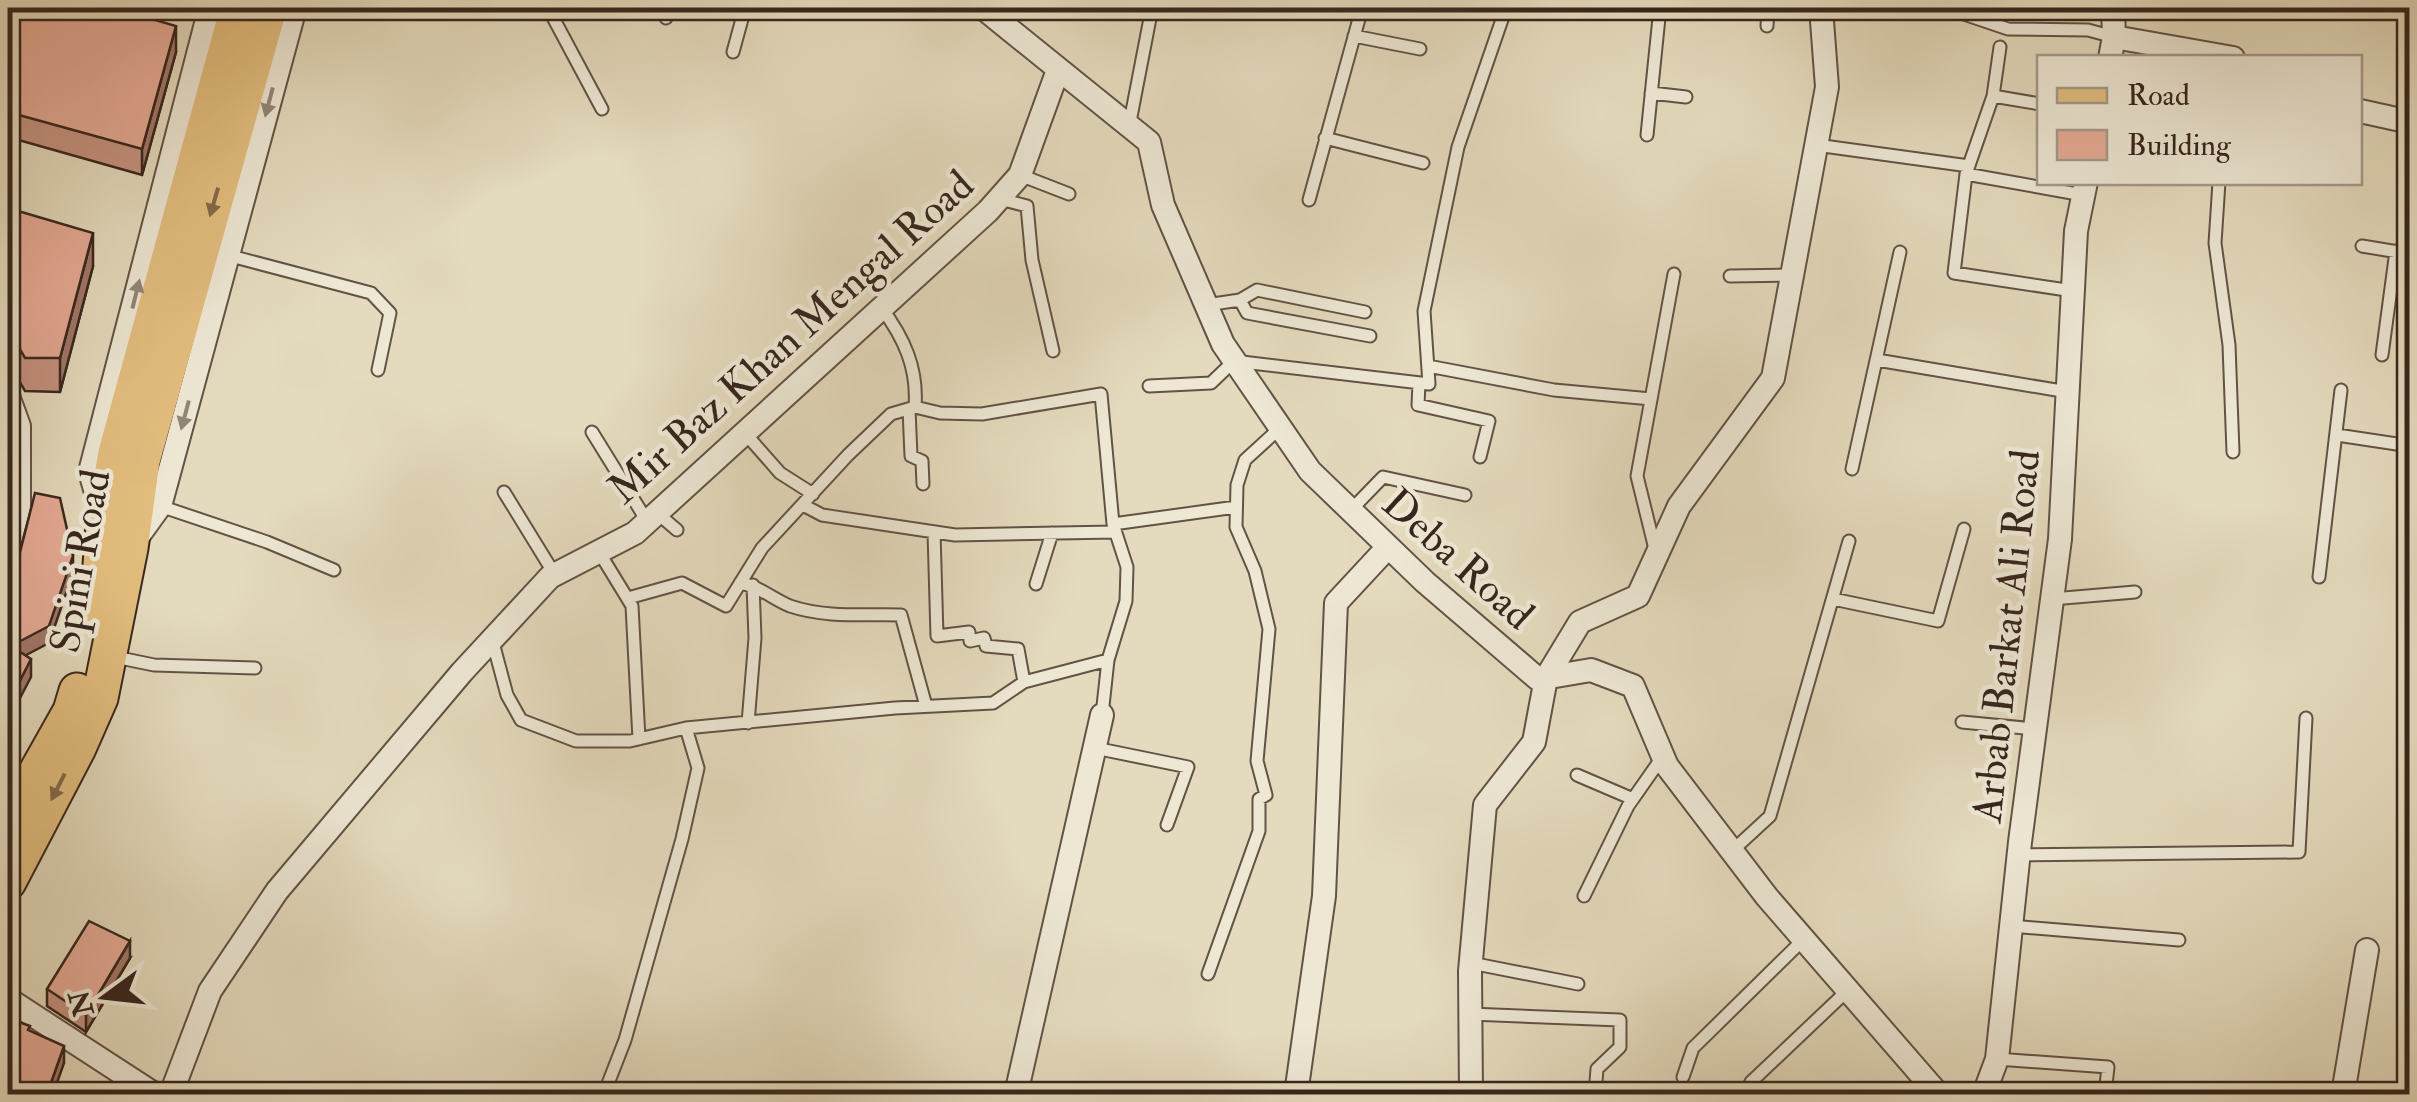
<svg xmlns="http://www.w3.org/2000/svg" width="2417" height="1102" font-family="'IM FELL Double Pica',serif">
  <rect width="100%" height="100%" fill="#e4dabd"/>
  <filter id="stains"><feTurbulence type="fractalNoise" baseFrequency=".002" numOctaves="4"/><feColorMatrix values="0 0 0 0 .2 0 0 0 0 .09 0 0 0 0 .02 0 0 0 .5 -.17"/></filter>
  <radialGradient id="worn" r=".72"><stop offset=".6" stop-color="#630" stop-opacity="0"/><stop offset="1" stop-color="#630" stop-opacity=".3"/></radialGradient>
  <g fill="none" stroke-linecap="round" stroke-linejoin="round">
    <defs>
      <path id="lane" d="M181 8 208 15
        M548 8 602 109
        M1946 8 2008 29 2088 30 2114 37
        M666 18 669 8
        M1767 26 1768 8
        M1354 36 1420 49
        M2000 47 1993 96 1966 174 1954 273 2073 291
        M733 52 745 8
        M1651 93 1686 97
        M1993 96 2040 104
        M1129 127 1152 8
        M1647 135 1660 8
        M1325 138 1423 163
        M1816 145 1969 166
        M1966 174 2083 195
        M1020 175 1069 194
        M2219 182 2215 243 2229 345 2233 452
        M1000 199 1027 206 1032 260 1053 351
        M1309 200 1362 8
        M2362 246 2410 254
        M227 255 371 293 390 313 378 370
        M1730 276 1792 275
        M1240 300 1257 290 1365 312
        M1206 305 1240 300 1247 313 1370 336
        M881 307C904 338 918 368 915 407
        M2382 355 2396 251
        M1877 360 2068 392
        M1428 366 1554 390 1651 399
        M1419 383 1418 405 1489 421 1480 457
        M1149 386 1211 383 1234 361 1429 384 1424 311 1458 147 1506 8
        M909 409 911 456 922 461 923 484
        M592 432 647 521
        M744 432 780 473 813 494
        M2337 435 2410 446
        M1852 469 1900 252
        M504 492 555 575
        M803 505 822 515 955 535 1115 532
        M160 506 267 542 334 570
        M1351 510 1383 477 1465 495
        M657 513 677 530
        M1113 524 1236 507
        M934 532 937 636 969 632 970 641 984 638 986 646 1018 649 1024 682
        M1655 549 1637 476 1674 274
        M599 552 632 606 639 739
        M2319 577 2341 390
        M740 583C759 586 773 599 790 606 825 618 865 614 901 615L926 706
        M1036 584 1052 533
        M628 598 682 583 726 606 762 548 848 455 891 414 915 407 940 413 982 414 1101 394 1113 524 1127 567 1126 601 1108 660 1102 715
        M1833 599 1938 621 1964 529
        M2052 599 2135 592
        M492 639 507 695 521 720 576 741H630L686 728 895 708 993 703 1024 682 1108 660
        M115 657 154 665 255 668
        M1962 722 2035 729
        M748 723 755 638 753 585
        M1095 748 1188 767 1167 825
        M1577 775 1633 799
        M1732 851 1770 816 1849 541
        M2019 855 2299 852 2306 718
        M1584 896 1628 806 1663 756
        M2011 926 2179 940
        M1471 963 1578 984
        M1208 974 1259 831V799L1266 795 1257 761 1269 629 1255 571 1236 527 1237 485 1245 460 1280 428
        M1470 1014 1620 1020V1047L1597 1069 1595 1094
        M1997 1059 2108 1067 2105 1094
        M1683 1077 1693 1048 1804 939
        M1751 1082 1766 1094
        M604 1094 625 1040 682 839 698 768 686 728
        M1746 1094 1751 1082 1848 990"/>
      <path id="street" d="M983 8 1149 142 1163 205 1223 344 1310 471 1425 582 1538 679 1591 670 1633 686 1667 766 1767 897 1938 1094
        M2114 37 2233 58
        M2110 58 2114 37 2113 8
        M2360 111 2410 122
        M8 396 19 426V507L8 548
        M101 510 90 472 210 8
        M134 542 160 506 295 8
        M8 999 154 1094
        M171 1094 210 991 277 891 462 672 550 577 635 533 988 211 1020 175 1058 70
        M1019 1094H1016L1102 715
        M1296 1094 1324 896 1336 603 1388 547
        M1471 1094 1470 971 1485 805 1534 742 1546 678 1580 622 1638 596 1679 506 1773 378 1827 87 1821 8
        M1984 1094 1997 1059 2020 842 2060 539 2076 231 2086 182
        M2343 1094 2367 950"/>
      <path id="primary" d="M98 607 104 523 116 453 238 8
        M8 823 71 711 77 691
        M8 882 78 748 100 698 130 548 142 461 269 8"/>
    </defs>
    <!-- lane casing -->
    <use href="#lane" stroke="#625345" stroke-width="15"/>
    <!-- street casing -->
    <use href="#street" stroke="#625345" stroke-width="26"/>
    <!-- primary casing -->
    <use href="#primary" stroke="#37261d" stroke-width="39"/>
    <!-- lane -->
    <use href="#lane" stroke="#ede7d4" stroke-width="11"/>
    <!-- street -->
    <use href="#street" stroke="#ede7d4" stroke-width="22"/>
    <!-- primary -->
    <use href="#primary" stroke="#e2bd7e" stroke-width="35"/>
  </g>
  <!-- wall -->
  <path fill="#c59280" stroke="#37261d" stroke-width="2.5" d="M8 8 176 52 142 175 8 137Z
    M8 208 93 266 60 392 25 391 8 362Z
    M130 958 86 1032 47 1006V989Z"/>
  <!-- shaded-wall -->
  <path fill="#a07768" stroke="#37261d" stroke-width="2.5" d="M176 26V52L142 175V149Z
    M93 233V266L60 392V358Z
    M73 556V573L49 643 11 663V646Z
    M31 659V677L8 721V704Z
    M130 941V958L86 1032V1015Z
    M64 1046V1063L53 1094H47Z"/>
  <!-- building -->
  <path fill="#e5aa95" stroke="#37261d" stroke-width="2.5" d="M8 8H114L176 26 142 149 8 112Z
    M8 208 93 233 60 358H25L8 329Z
    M35 493 60 498 73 556 49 626 11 646 31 659 8 704V587L17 564Z
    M89 921 130 941 86 1015 47 989Z
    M8 1018 30 1026 28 1030 64 1046 47 1094H8Z"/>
  <!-- one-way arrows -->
  <defs><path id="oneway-solid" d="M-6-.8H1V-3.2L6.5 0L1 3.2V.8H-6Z" transform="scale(2.5)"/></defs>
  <g fill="#928678">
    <use href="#oneway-solid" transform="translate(269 102) rotate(105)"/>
    <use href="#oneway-solid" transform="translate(136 294) rotate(-76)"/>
    <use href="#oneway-solid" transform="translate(185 415) rotate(105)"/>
  </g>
  <g fill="#846a49">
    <use href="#oneway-solid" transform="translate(214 202) rotate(106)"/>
    <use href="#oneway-solid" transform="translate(58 787) rotate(117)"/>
  </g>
  <g text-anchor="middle" stroke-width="9" stroke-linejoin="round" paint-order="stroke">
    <!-- street labels -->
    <g font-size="42" fill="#37261d" stroke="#ede7d4">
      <text transform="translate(790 336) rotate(-42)" y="15">Mir Baz Khan Mengal Road</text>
      <text transform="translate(1459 558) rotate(42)" y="15">Deba Road</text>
      <text transform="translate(79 561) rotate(-80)" y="15">Spini Road</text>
      <text transform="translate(2005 636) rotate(-84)" y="15">Arbab Barkat Ali Road</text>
    </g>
  </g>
  <!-- margin -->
  <rect width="2417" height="1102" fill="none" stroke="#e4dabd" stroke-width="40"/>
  <rect x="10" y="10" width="2397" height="1082" fill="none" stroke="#37261d" stroke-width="5"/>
  <rect x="20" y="20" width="2377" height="1062" fill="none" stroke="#37261d" stroke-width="2.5"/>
  <!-- legend -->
  <rect x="2037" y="55" width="325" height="130" fill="#ede7d4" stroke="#a49a8b" stroke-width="2.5"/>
  <rect x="2057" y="88" width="50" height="15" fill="#e2bd7e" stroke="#a49a8b" stroke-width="2.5"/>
  <text x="2127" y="105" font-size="30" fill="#37261d">Road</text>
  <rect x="2057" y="130" width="50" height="30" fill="#e5aa95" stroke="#a49a8b" stroke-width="2.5"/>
  <text x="2127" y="155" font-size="30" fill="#37261d">Building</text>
  <!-- north arrow -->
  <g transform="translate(105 997) rotate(255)" stroke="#ede7d4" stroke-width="8" paint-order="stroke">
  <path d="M0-8L18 38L0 25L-18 38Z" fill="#37261d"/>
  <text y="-15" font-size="28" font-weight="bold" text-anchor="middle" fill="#37261d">N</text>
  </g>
  <rect width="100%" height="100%" filter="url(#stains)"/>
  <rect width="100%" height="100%" fill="url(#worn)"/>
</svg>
